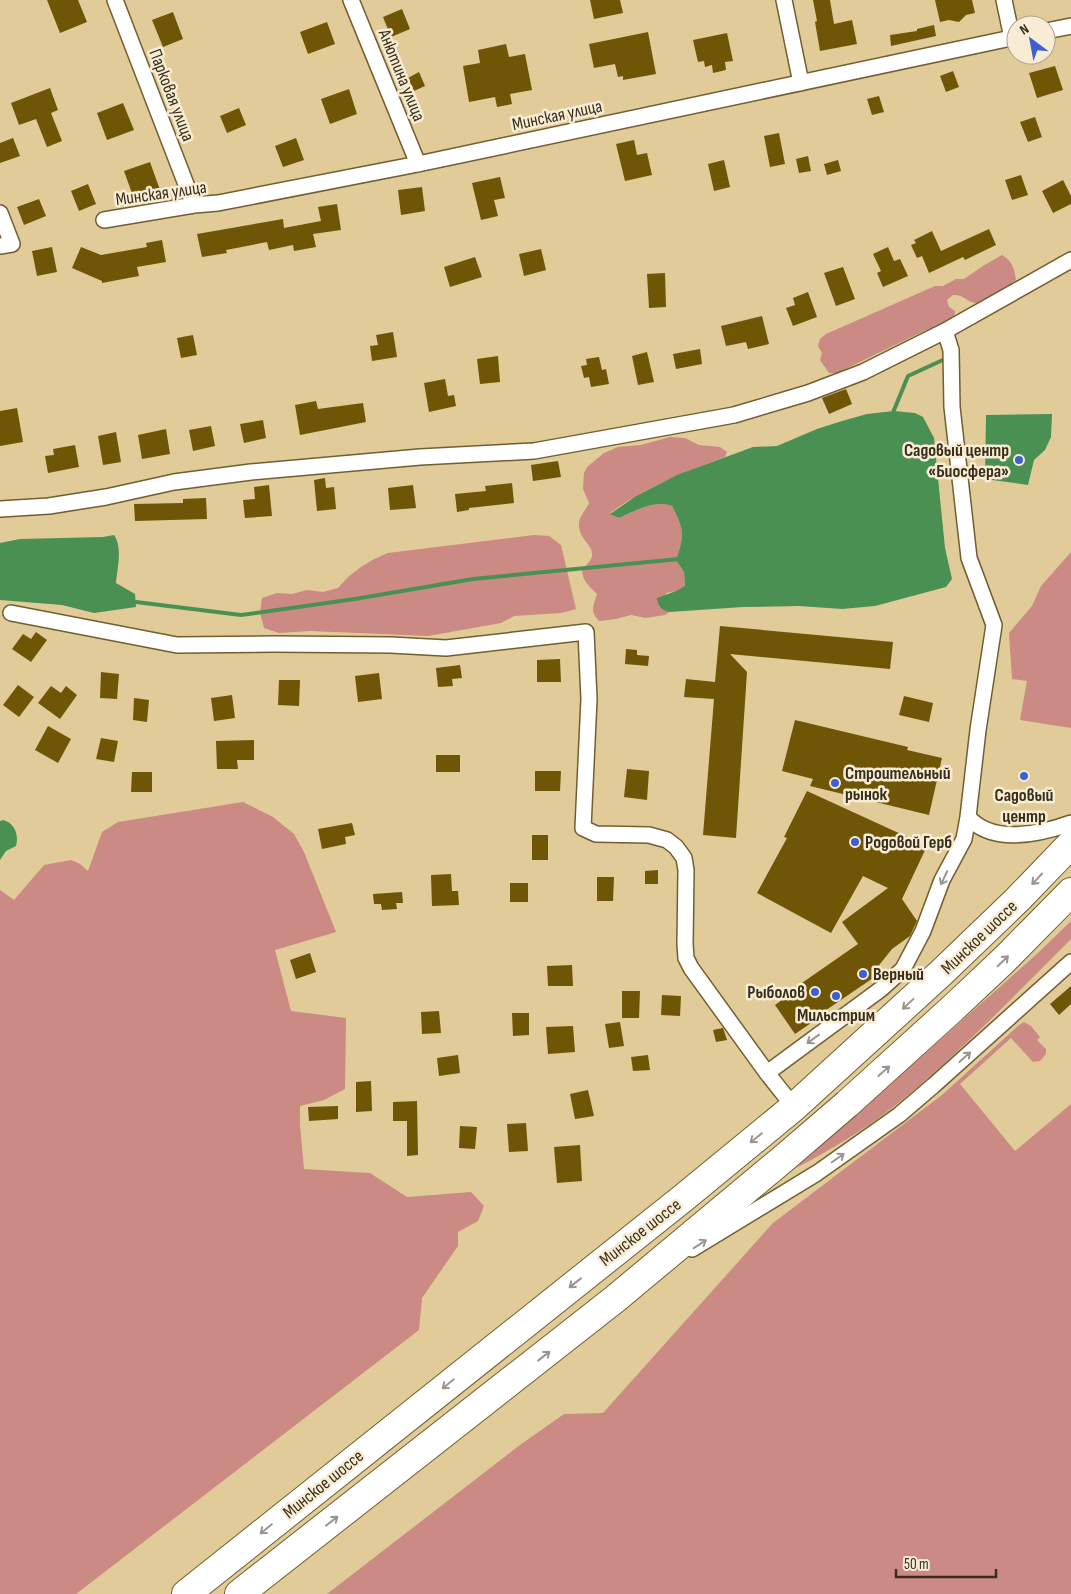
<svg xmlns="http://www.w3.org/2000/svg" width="1071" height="1594" font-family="'Sofia Sans Condensed',sans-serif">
  <rect width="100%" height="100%" fill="#e1cb99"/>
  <!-- green -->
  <path fill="#cb8a83" d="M1002 255C1013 261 1014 269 1016 280 1006 287 989 307 975 303 965 301 965 295 953 295L947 300 949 307 955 311 954 319 941 326 926 330 837 373H829L820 360 822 353 818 346 820 339 826 334 935 286H943L956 279H964L983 266Z
    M670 437 685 438 699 445 720 447 727 452 725 457C685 472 645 487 610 513L619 518C636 511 654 499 672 506 684 530 685 534 676 560L684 572 685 587 676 591 666 593 664 610 669 612 665 615 646 618 631 615 616 619 599 621C590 612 593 606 597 594 589 586 582 581 582 569 607 548 578 545 579 524 579 516 586 510 589 503L583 489 584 473 587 467 604 453 618 447 641 445Z
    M534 535 549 536 561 545 576 609 561 613 514 616 501 623 428 636 310 631 279 633 264 628 260 613 262 598 277 593 292 594 307 590 323 592 338 588 348 577 361 567 374 559 388 553Z
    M1071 552V728L1020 720 1027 681 1012 679 1009 633 1032 606 1041 586Z
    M243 802 273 817 294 834 304 852 336 932 275 950 291 1011 346 1018 345 1089 324 1100 300 1106V1125L304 1169 370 1173 407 1197 471 1192 484 1206 478 1221 458 1232V1246L422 1298 419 1330 76 1594H0V890L14 900 44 865 71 860 80 864 88 871 102 832 118 822Z
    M1071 921V939C1013 997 956 1057 892 1108 862 1131 829 1151 796 1168L1038 953Z
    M1024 1022 1031 1026 1040 1037 1037 1040 1046 1049V1054L1040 1061 1033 1062 1011 1038 960 1084 1015 1151 1071 1104V1594H327L520 1445 564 1414 603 1413 773 1223 942 1095 1019 1025Z"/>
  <!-- water -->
  <path fill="#4a9053" d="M894 411 915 413 923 417 934 438 945 548 952 579 946 587 875 606 842 609 799 606 743 607 669 612C661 610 658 606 657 598L676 591 685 586 684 572 676 560C685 534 684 530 672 506 655 499 635 511 619 518L610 514 636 496 677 475 753 447 777 446 817 429 842 421 867 414Z
    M1052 414 1051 437 1045 450 1034 460 1028 485 985 479 986 415Z
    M114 535C123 548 117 569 116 583L135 594 136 607 94 613 62 605 0 600V543L20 539 103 537Z
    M3 820C15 823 19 835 16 846L6 851 0 860V821Z"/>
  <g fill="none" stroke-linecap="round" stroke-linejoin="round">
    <!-- stream -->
    <path stroke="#4a9053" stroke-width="4" d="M892 415 908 376 945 359
      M136 602 241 615 355 599 473 579 679 559"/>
  </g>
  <!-- building -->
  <path fill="#6f5506" d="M47 0H78L87 22 60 33Z
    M590 0H620L623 13 594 19Z
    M813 0H830L834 24 852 20 857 44 820 51 815 22 817 21Z
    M935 0H972L975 13 966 15 959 22 949 20 940 22Z
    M402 9 410 29 391 37 383 17Z
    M173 12 183 39 163 47 152 20Z
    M327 22 335 44 308 54 300 32Z
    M934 25 936 36 891 46 890 35 917 31V29Z
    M648 32 656 74 623 80V76L618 77 615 64 594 68 589 44Z
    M727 33 733 61 725 62 726 70 713 73 712 65 705 67 704 61 698 62 693 40Z
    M506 44 509 57 525 54 532 90 510 94 512 104 497 107 495 97 469 102 463 66 480 63 478 50Z
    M1055 66 1063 90 1037 98 1029 73Z
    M953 71 959 87 946 92 940 76Z
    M419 72 425 86 414 91 408 78Z
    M50 88 58 110 51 113 62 141 47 147 36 119 19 125 11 103Z
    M349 89 357 114 330 124 321 99Z
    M879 96 884 112 872 115 867 99Z
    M123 103 134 130 107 140 97 113Z
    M239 108 246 125 227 133 220 116Z
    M1035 117 1042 137 1028 142 1020 122Z
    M779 133 785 164 770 167 764 136Z
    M13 138 20 156 0 163V143Z
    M296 138 304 160 283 167 275 146Z
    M634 140 637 155 647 153 652 175 625 181 616 144Z
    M808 156 811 171 799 173 796 159Z
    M724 160 730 187 714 191 708 164Z
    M838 160 841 171 827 175 824 164Z
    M150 162 160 190 134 199 124 171Z
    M1021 175 1028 195 1012 200 1005 180Z
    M500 177 505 198 494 200 498 216 481 220 472 183Z
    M1063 180 1071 196V204L1053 213 1042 191Z
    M88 184 96 204 79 211 71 191Z
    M422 187 425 211 401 215 398 190Z
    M39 199 46 216 24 225 17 207Z
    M337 204 341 230 313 234 316 247 294 251 293 245 269 250 267 242 226 250 227 253 202 257 197 234 283 219 284 228 321 221 318 207Z
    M989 229 996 245 965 260 963 257 929 273 922 256 917 258 911 245 916 243 914 240 932 231 941 251Z
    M162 240 166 262 137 267 139 276 102 283V281L72 268 81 247 101 255 147 247 146 243Z
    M52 247 57 272 37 276 32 251Z
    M888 247 894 261 900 259 908 276 883 287 877 273 881 271 873 254Z
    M541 249 546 270 524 276 519 254Z
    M475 257 482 277 450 287 444 267Z
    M843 267 855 299 836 306 824 273Z
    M665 273 666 307 649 308 647 274Z
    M808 292 817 317 793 326 786 308 795 305 793 298Z
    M762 316 769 344 748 349 746 342 726 346 721 326Z
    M393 332 397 357 372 361 370 346 378 345 376 335Z
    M193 335 197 355 181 358 177 338Z
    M700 349 702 364 676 369 673 354Z
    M647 352 654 382 638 385 632 356Z
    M498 356 500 382 480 384 477 359Z
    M599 357 602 370 606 369 609 384 591 387 589 377 584 378 581 366 587 365 586 359Z
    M445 379 448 396 454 395 456 406 429 412 424 383Z
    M846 389 852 404 829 414 822 398Z
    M316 401 318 409 363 403 366 422 300 435 295 405Z
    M17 408 23 442 0 446V411Z
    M263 420 266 438 244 443 240 424Z
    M211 426 215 446 193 451 189 430Z
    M166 429 170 454 142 459 138 435Z
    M116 432 121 462 103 465 98 436Z
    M75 445 79 467 48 473 45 456 54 455 53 449Z
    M558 461 561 477 533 481 531 465Z
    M325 478 326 488 334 487 336 509 317 511 314 480Z
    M512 483 514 503 469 508V510L457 512 455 494 486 491 485 486Z
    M269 485 272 516 245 518 243 500 255 499 254 487Z
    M413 485 416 508 390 510 388 488Z
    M206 498 207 519 135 521 134 504 183 503V499Z
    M720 626 893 642 890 669 730 654 747 672 736 838 703 835 714 699 684 697 686 679 715 682Z
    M36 632 47 640 31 662 12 649 23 634 31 639Z
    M626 649 637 650V655L649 656 648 666 625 664Z
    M560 659 561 682H537V660Z
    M460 665 462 678 452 679 453 686 438 687 436 668Z
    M101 672 119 674 117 699 100 698Z
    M379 673 382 699 358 702 355 676Z
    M279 680H300L299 706 278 705Z
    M18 685 34 697 19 717 3 705Z
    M51 686 61 693 66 686 77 695 60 719 38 703Z
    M232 695 235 718 214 721 211 698Z
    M904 696 933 703 929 722 899 715Z
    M134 698 149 700 147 722 133 720Z
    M795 720 908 747 907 750 942 758 929 815 810 786 813 779 782 771Z
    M48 726 71 739 58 763 35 750Z
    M101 738 118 741 114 762 96 759Z
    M254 740V760H237L238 769H217L216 741Z
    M436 755H460V772H436Z
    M627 769 649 771 647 800 624 797Z
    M535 771H561L560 791H535Z
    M132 772H152V792H131Z
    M807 791 927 846 902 899 917 921 910 936 892 949 876 969 879 974 810 1021 811 1023 795 1034 775 1005 800 987 799 985 858 944 842 922 888 888 863 876 831 933 757 893 787 838 784 837Z
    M352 823 355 835 345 837 346 844 322 849 318 829Z
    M532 835H548V860H532Z
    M658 870V884H645V871Z
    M451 874 452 891H458L459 905 432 906 431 875Z
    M597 877H614L613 901H597Z
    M510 883H528V902H510Z
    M402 892 403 903H396L397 909 382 910 381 904H374L373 894Z
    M310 953 316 972 296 979 290 960Z
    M572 965 573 986H548L547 966Z
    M1071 986V1004L1059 1015 1050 1004Z
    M622 991H640L639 1018H622Z
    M662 995 681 996 680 1016 661 1015Z
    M439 1011 441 1033 422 1034 421 1012Z
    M512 1013H529V1035L513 1036Z
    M620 1022 624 1046 609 1048 605 1024Z
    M573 1026 575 1052 548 1054 546 1027Z
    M723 1028 727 1040 716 1042 713 1030Z
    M458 1055 460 1073 439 1076 437 1058Z
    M648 1055 650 1070 633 1071 631 1057Z
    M371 1081 372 1111 356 1112V1082Z
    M588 1090 594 1116 575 1119 570 1094Z
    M417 1101 418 1155 407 1156V1121H393V1102Z
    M338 1106V1119L309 1121 308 1107Z
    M526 1123 528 1151 509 1152 507 1124Z
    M460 1126 477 1127 475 1149 459 1148Z
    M580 1145 582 1181 557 1183 554 1147Z"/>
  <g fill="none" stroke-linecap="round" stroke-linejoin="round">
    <defs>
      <path id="street" d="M115 0 194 205
        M351 0 418 164
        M784 0 801 83
        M1004 0 1012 38
        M1046 31 1071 26
        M0 213 12 244 0 246
        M104 220 194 205 218 203 418 164 1016 37
        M0 509 49 506 106 497 174 482 251 472 420 457 534 451 734 415 808 393 863 372 945 331 1071 260
        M11 613 177 645 274 644 391 645 446 648 586 632 589 699 583 828 596 834 649 835 667 840 676 847 684 858 686 870 685 944 686 958 691 968 767 1073 794 1107
        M968 817C993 845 1040 834 1071 823
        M767 1073 881 989 903 969 923 931 942 880 964 839 968 817 978 730 994 625 969 558 952 407 951 350 945 331
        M692 1249 817 1173 899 1115 934 1085 1071 962"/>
      <path id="highway" d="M186 1594 682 1199 794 1107 941 973 1018 899 1071 844
        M239 1594 615 1299 783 1159 847 1104 953 1008 1005 959 1071 892"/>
    </defs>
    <!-- street casing -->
    <use href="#street" stroke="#725e2f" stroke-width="18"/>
    <!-- highway casing -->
    <use href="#highway" stroke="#725e2f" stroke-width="30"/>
    <!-- street -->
    <use href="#street" stroke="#fff" stroke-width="15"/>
    <!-- highway -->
    <use href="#highway" stroke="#fff" stroke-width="28"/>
  </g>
  <!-- one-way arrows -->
  <defs><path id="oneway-shaft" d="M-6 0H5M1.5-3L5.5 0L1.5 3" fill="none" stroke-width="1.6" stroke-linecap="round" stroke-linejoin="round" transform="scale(1.25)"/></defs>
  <g stroke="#9b968d">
    <use href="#oneway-shaft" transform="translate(944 878) rotate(115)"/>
    <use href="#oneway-shaft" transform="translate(1037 879) rotate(133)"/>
    <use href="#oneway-shaft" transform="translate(1003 961) rotate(-44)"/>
    <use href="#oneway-shaft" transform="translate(908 1004) rotate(137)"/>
    <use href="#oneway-shaft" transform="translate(813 1039) rotate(144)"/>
    <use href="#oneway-shaft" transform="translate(965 1057) rotate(-42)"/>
    <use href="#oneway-shaft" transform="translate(884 1071) rotate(-42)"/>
    <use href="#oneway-shaft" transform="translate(756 1138) rotate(141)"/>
    <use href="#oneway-shaft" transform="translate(838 1158) rotate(-35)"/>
    <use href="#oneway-shaft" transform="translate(700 1244) rotate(-33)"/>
    <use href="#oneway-shaft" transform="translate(575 1283) rotate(142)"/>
    <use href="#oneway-shaft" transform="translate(544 1356) rotate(-38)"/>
    <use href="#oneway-shaft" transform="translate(448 1384) rotate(141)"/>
    <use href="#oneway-shaft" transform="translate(332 1521) rotate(-38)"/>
    <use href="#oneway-shaft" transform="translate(266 1529) rotate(141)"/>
  </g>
  <!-- markers -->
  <g fill="#3c60d2" stroke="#f8edd4" stroke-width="2">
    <circle cx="1019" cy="460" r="5"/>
    <circle cx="1024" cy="776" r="5"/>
    <circle cx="835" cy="783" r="5"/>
    <circle cx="855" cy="842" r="5"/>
    <circle cx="863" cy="974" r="5"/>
    <circle cx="815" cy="992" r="5"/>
    <circle cx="836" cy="996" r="5"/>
  </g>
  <g text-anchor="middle" stroke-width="5" stroke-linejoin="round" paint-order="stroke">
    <!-- street labels -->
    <g font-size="18" fill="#372e1b" stroke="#f8edd4">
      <text transform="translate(402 75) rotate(68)" y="6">Анютина улица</text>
      <text transform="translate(172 95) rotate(69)" y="6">Парковая улица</text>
      <text transform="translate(557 115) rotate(-12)" y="6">Минская улица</text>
      <text transform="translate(161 193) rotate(-8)" y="6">Минская улица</text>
      <text transform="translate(979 937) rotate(-44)" y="6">Минское шоссе</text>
      <text transform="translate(640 1232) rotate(-38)" y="6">Минское шоссе</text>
      <text transform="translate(323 1484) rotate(-39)" y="6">Минское шоссе</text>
    </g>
    <!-- poi labels -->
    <g font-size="18" font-weight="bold" fill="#372e1b" stroke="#f8edd4" text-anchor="start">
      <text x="1009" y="456" text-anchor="end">Садовый центр<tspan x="1009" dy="21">«Биосфера»</tspan></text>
      <text x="845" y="779">Строительный<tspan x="845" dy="21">рынок</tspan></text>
      <text x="1024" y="801" text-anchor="middle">Садовый<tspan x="1024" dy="21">центр</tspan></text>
      <text x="865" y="848">Родовой Герб</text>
      <text x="873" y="980">Верный</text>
      <text x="805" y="998" text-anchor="end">Рыболов</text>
      <text x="836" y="1021" text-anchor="middle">Мильстрим</text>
    </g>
  </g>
  <!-- north arrow -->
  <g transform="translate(1031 40) rotate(328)"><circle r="24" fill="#f8edd4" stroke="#aba18a"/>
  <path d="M0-4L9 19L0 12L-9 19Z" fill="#3c60d2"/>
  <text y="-8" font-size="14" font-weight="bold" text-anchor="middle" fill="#372e1b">N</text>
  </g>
  <!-- scale -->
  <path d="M896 1569v8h100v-8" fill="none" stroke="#372e1b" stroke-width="2.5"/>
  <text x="904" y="1569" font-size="15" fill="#372e1b" stroke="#f8edd4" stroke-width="4" paint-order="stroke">50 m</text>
</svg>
